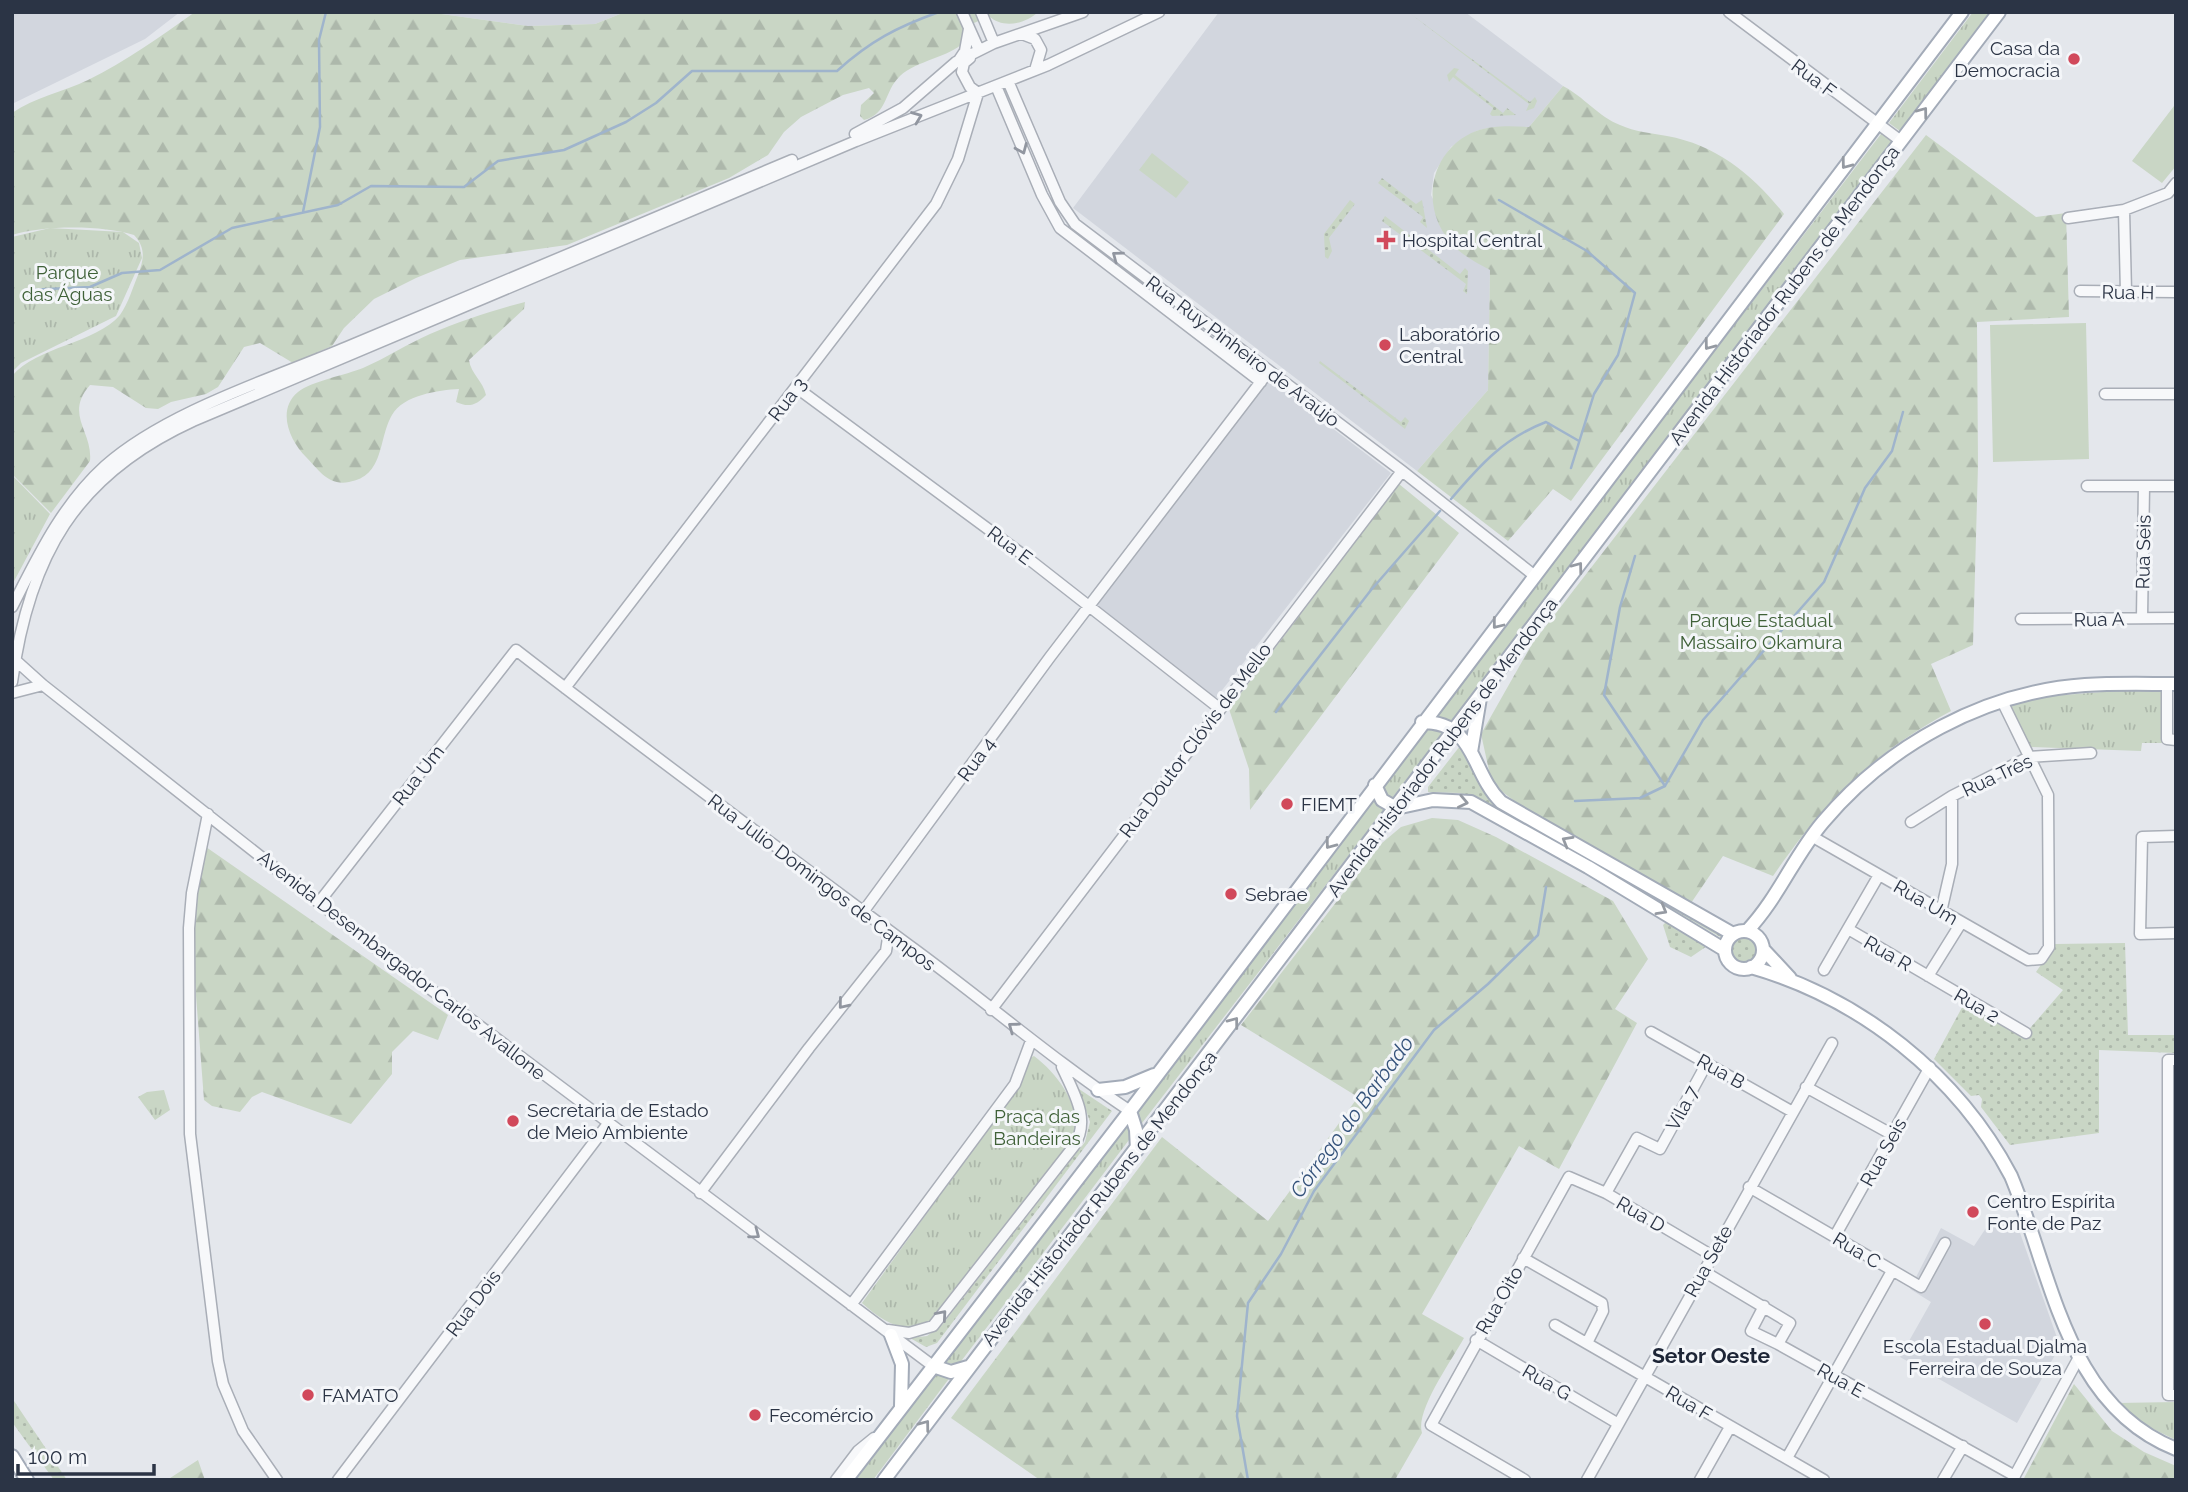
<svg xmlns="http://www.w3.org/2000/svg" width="2188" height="1492" font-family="Raleway,sans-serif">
  <defs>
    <pattern id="grass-dots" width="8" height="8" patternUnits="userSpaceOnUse" patternTransform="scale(1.75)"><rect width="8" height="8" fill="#c9d6c5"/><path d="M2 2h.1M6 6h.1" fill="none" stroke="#adb8ab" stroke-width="1.8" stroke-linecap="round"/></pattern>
    <pattern id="forest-firs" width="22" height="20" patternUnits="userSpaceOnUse" patternTransform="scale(1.75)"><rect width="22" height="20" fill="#c9d6c5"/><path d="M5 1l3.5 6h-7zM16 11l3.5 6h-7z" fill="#adb8ab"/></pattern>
    <pattern id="park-tufts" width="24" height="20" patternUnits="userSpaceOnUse" patternTransform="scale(1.75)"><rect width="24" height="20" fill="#c9d6c5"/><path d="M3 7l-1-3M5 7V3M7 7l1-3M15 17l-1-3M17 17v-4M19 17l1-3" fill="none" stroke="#adb8ab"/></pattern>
  </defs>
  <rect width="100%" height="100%" fill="#e4e7ec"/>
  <!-- built -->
  <path fill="#d2d6de" d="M13 12H180L145 39 12 104Z
    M427 12H625L595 24 528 26Z
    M1219 12H1465L1563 86 1529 127H1492L1476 131 1451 147 1434 173 1431 195 1457 248 1490 270 1488 390 1417 471 1073 208Z
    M1268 379 1391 473 1216 698 1093 604Z
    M1994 1216 2019 1230 2060 1346 2017 1423 1900 1357 1931 1302 1910 1289 1941 1228 1974 1246Z"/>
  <!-- grass -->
  <path fill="url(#grass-dots)" d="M1408 12 1530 102 1535 97 1537 101 1534 108 1526 111 1529 104Z
    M1454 68 1459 69 1455 75 1503 113 1507 108 1516 115 1492 116 1490 114 1493 108 1453 77 1449 82 1447 75Z
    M1382 178 1416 204 1422 200 1427 228 1420 222 1423 217 1378 183Z
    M1350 200 1355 204 1329 238 1332 251 1328 259 1325 257 1324 234Z
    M1385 216 1460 274 1465 268 1468 271 1467 294 1463 291 1466 284 1382 221Z
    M1320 361 1401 422 1405 417 1409 421 1405 429 1319 363Z
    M1460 746C1476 760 1475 787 1495 801 1517 817 1574 841 1588 860L1482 801 1459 793 1428 792V787Z
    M1600 865 1721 934 1722 938 1599 867Z
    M1668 920 1710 944 1691 957 1670 947 1663 925Z
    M1731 949a13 13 0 1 1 26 0a13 13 0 1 1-26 0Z
    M2125 943 2128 1035H2176V1053L2099 1050V1133L2010 1145 1981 1107 1982 1099 1979 1095 1971 1096 1934 1059 1965 1002 2025 1034 2063 990 2036 972 2055 944Z
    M1079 1089 1112 1111 937 1343 926 1347 910 1338 927 1336 942 1325 1085 1142 1090 1122Z
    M12 1398 67 1480H54L12 1422Z"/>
  <!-- forest -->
  <path fill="url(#forest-firs)" d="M195 12H427L528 26 595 24 625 12H1038C1026 24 1002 29 989 16L972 24C970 29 967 39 963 43 951 56 916 61 900 76 884 91 888 114 864 120L860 116 861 105 874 93 869 88 843 95 801 117 784 132 768 155 729 178 567 245 460 260 416 278 374 299 344 328 332 346 293 363 260 343 244 347 218 387 206 394 171 402 158 409 146 408 113 387 90 385C64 415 93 431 90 461L51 513 12 474V376C37 346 95 344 120 315 128 304 133 287 138 275 144 259 146 248 134 235 103 225 43 225 12 235V113C35 97 63 92 88 80 126 61 160 37 195 12Z
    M1563 86C1583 96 1599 117 1620 125 1635 132 1651 133 1667 136 1717 145 1754 176 1784 214L1571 501 1553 489 1508 541 1417 471 1488 390 1490 270C1479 264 1467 258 1458 250 1418 215 1426 151 1476 131 1493 125 1512 126 1529 127Z
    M1926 135 2036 217 2066 213 2069 317 1977 322 1978 465 1973 645 1931 664 1951 711C1870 755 1825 801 1773 876L1723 856 1689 906 1525 809 1492 784 1481 734 1532 644Z
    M525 302 524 309 469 360C471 374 483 381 486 395 477 405 469 408 456 402L459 389C439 390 403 395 392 415 378 439 385 476 349 482 328 486 319 470 306 457 290 441 276 410 298 392 312 381 346 375 363 368 386 358 407 344 430 334 460 321 494 310 525 302Z
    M1399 484 1459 533 1250 810 1249 769 1229 709Z
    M1432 818 1458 820 1496 837 1613 901 1648 959 1615 1009 1637 1023 1559 1169 1519 1146 1422 1314 1464 1338C1452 1360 1415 1411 1422 1433L1395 1480H1040L951 1418 1162 1137 1268 1221 1358 1097 1241 1025 1382 843 1401 827Z
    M206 847 448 1015 438 1040 413 1031 392 1052V1074L351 1124 262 1092 252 1097 240 1112 212 1106 204 1100 192 943 193 907Z
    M2074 1384 2112 1431 2144 1452 2176 1466V1480H2023Z
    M198 1460 205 1480H167Z"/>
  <!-- park -->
  <path fill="url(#park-tufts)" d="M1973 12H1990L1900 131 1889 123Z
    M1881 134 1892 141 1450 723 1436 715Z
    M50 228 123 232 139 243 142 258 116 316 21 363 12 372V237Z
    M12 475 50 514 12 585Z
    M2128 690 2164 691V743H2142L2141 751 2029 747 2009 703 2051 696Z
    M1428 726 1446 729 1388 803 1379 790Z
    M1373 798 1386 807 1139 1127 1134 1112Z
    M1034 1056C1059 1075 1079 1104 1077 1137L931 1323C902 1334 883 1322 862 1303L1018 1087 1028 1059Z
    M164 1090 170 1110 155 1120 138 1097 147 1092Z
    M1129 1120 1132 1136 959 1364 943 1363Z
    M937 1371 951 1376 873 1480H856Z
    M2176 1402V1440L2149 1427 2117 1403Z"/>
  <!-- pitch -->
  <path fill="#c9d6c5" d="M2174 106 2176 166 2162 183 2132 161Z
    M1152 153 1189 182 1176 198 1139 170Z
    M2086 323 2089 459 1993 462 1990 325Z"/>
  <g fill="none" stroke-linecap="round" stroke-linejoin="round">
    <!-- stream -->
    <path stroke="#9fb4cc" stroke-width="2.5" d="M1499 200 1587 251 1635 293 1618 355 1594 394 1571 468
      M303 212 320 127 319 40 326 12
      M27 290 90 287 122 273 160 270 232 228 338 205 371 186 464 187 498 161 564 150 626 122 656 103 692 71H837C870 41 897 27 939 12
      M1451 499C1480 465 1504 438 1546 422L1579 441
      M1276 712 1371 590 1440 511
      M1665 786 1703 720 1824 582 1865 488 1892 451 1903 412
      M1575 801 1640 798 1665 786 1604 695 1620 607 1635 556
      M1248 1480 1237 1416 1248 1303 1281 1254 1314 1191 1434 1030 1488 984 1538 935 1546 887"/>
    <defs>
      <path id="minor" d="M962 12 979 50
        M981 12 994 43
        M1729 12 1901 141
        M1022 34 1035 39 1041 50 1035 70
        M959 60 965 51 969 29
        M1008 81 1060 202 1075 224 1402 471 1535 576
        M996 86 1042 195 1060 228 1261 382
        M855 134 903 108 956 62 994 43 1083 12
        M2068 218 2124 210
        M2080 291 2176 292
        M2126 292 2124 210 2168 193 2176 183
        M797 388 1030 560 1219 708
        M2105 394H2176
        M2087 486H2176
        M12 607C38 556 62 505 105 466 166 412 271 379 347 347 495 285 644 223 792 160
        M2142 618 2144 486
        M2021 619 2176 618
        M13 658 43 685 393 961 933 1366
        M12 682C29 556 75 475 193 421L856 141 1048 65 1159 12
        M2167 684V739L2176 740
        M565 688 936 204 958 159 978 93 970 87 962 72 964 63 970 58
        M12 693 43 685
        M208 814 192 893 189 928 190 1134 218 1361 223 1384 243 1431 277 1480
        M1911 822 1952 796 2029 757 2091 753
        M2176 836 2142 837 2140 934 2176 933
        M1813 837 2028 960 2041 959 2049 947 2048 795 2002 701
        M320 901 516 650C646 751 778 848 910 946 984 1000 1053 1060 1130 1111
        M863 912 1050 657 1269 371
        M1941 912 1952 864V796
        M1848 929 2026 1033
        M1824 970 1879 875
        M1928 976 1961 923
        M991 1010 1402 471
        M1651 1032 1791 1111
        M2176 1060H2168V1395H2176
        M1806 1087 1893 1135
        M1749 1187 1921 1287 1945 1243
        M700 1193 809 1048 886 951 888 938 883 928
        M1606 1193 1637 1138 1660 1149 1707 1063
        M1835 1236 1930 1067
        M1523 1258 1602 1303 1603 1311 1588 1341
        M1703 1271 1790 1323 1778 1344 2015 1476
        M851 1305 1015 1084 1031 1041
        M1764 1306 1751 1331 1778 1344
        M1555 1325 1824 1480
        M888 1330 909 1333 933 1326 1074 1146C1091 1120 1074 1093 1062 1067
        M1476 1340 1617 1423
        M1787 1458 1892 1271
        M2013 1479 2078 1359
        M338 1480 607 1125
        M836 1480 858 1451 874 1438
        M1525 1480 1431 1425 1569 1177 1606 1193 1711 1255
        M1587 1480 1832 1043
        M1700 1480 1730 1427
        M1943 1480 1963 1446"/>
      <path id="major" d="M1422 722C1476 722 1470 771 1501 802L1733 934
        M1471 752 1480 698
        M1375 785 1382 800 1396 808 1433 800 1471 802 1588 867 1725 950
        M1747 931C1779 897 1794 856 1823 822 1888 745 1984 692 2085 685 2115 683 2146 684 2176 684
        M1725 950a19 19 0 1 1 38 0a19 19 0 1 1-38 0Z
        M1763 949 1790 978
        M1751 967C1860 998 1958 1075 2011 1176 2052 1273 2065 1405 2176 1449
        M1098 1090 1125 1087 1154 1075
        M1130 1111 1136 1130 1137 1150
        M891 1335 902 1364 901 1406
        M933 1366 951 1372 968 1367
        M12 1456 27 1480
        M846 1480 1130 1111 1962 12
        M884 1480 1999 12"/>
    </defs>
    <!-- minor casing -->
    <use href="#minor" stroke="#a9aeb7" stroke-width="13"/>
    <!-- major casing -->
    <use href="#major" stroke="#a3abb8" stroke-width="16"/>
    <!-- minor -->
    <use href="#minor" stroke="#f7f8fa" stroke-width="10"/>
    <!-- major -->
    <use href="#major" stroke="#fff" stroke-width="12"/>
  </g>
  <!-- one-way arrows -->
  <defs><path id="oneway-chevron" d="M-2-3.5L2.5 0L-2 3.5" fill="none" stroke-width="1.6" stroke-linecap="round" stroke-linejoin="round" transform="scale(1.75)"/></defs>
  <g stroke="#959aa2">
    <use href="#oneway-chevron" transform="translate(1923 112) rotate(-53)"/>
    <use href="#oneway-chevron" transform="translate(1846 164) rotate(127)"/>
    <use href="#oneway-chevron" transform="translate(1709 345) rotate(127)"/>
    <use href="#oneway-chevron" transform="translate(1578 567) rotate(-53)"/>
    <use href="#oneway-chevron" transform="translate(1497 624) rotate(128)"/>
    <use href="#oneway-chevron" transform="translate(1463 802) rotate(12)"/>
    <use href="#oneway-chevron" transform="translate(1567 841) rotate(-150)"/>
    <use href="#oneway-chevron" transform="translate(1330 844) rotate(127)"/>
    <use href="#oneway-chevron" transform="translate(1662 910) rotate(30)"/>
    <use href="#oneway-chevron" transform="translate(1234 1022) rotate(-53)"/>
    <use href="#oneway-chevron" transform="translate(925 1425) rotate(-53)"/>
  </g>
  <g stroke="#9196a0">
    <use href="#oneway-chevron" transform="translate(917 117) rotate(-21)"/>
    <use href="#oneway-chevron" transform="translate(1022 149) rotate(67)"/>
    <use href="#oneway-chevron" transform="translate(1117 256) rotate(-143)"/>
    <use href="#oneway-chevron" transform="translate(843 1004) rotate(129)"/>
    <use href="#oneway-chevron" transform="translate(1013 1027) rotate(-143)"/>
    <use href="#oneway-chevron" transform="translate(755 1234) rotate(37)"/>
    <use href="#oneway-chevron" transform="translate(942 1315) rotate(-49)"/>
  </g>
  <!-- markers -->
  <g fill="#d1495b" stroke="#f4f6f9" stroke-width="2.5">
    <circle cx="2074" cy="59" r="7"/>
    <path d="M1382.5 229.5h7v7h7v7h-7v7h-7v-7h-7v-7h7z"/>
    <circle cx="1385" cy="345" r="7"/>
    <circle cx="1287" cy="804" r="7"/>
    <circle cx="1231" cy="894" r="7"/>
    <circle cx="513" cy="1121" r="7"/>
    <circle cx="1973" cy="1212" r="7"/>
    <circle cx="1985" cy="1324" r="7"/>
    <circle cx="308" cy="1395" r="7"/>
    <circle cx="755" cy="1415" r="7"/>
  </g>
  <g text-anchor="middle" stroke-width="6" stroke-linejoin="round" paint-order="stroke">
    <!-- poi labels -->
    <g font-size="19" fill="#2b3445" stroke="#f4f6f9" text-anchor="start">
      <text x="2060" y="55" text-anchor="end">Casa da<tspan x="2060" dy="22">Democracia</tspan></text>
      <text x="1402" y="247">Hospital Central</text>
      <text x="1399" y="341">Laboratório<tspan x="1399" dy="22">Central</tspan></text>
      <text x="1301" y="811">FIEMT</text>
      <text x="1245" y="901">Sebrae</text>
      <text x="527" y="1117">Secretaria de Estado<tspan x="527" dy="22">de Meio Ambiente</tspan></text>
      <text x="1987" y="1208">Centro Espírita<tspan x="1987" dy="22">Fonte de Paz</tspan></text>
      <text x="1985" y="1353" text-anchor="middle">Escola Estadual Djalma<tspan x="1985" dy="22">Ferreira de Souza</tspan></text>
      <text x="322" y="1402">FAMATO</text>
      <text x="769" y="1422">Fecomércio</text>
    </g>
    <!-- street labels -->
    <g font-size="19" fill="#2b3445" stroke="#f4f6f9">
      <text transform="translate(1814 78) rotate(37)" y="7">Rua F</text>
      <text transform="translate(2128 292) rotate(1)" y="7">Rua H</text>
      <text transform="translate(1784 295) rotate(-53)" y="7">Avenida Historiador Rubens de Mendonça</text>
      <text transform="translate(1243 351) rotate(37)" y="7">Rua Ruy Pinheiro de Araújo</text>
      <text transform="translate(787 399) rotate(-53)" y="7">Rua 3</text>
      <text transform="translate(1010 545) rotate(37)" y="7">Rua E</text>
      <text transform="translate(2143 552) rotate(-89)" y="7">Rua Seis</text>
      <text transform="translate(2099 619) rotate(-1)" y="7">Rua A</text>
      <text transform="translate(1195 740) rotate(-53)" y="7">Rua Doutor Clóvis de Mello</text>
      <text transform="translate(1442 747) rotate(-53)" y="7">Avenida Historiador Rubens de Mendonça</text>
      <text transform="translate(976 759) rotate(-54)" y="7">Rua 4</text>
      <text transform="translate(418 775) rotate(-52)" y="7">Rua Um</text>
      <text transform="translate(1997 775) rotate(-25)" y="7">Rua Três</text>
      <text transform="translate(822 882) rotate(37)" y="7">Rua Julio Domingos de Campos</text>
      <text transform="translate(1926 902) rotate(30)" y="7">Rua Um</text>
      <text transform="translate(1888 953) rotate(30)" y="7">Rua R</text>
      <text transform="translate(402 965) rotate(38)" y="7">Avenida Desembargador Carlos Avallone</text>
      <text transform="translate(1977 1005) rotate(30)" y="7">Rua 2</text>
      <text transform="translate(1721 1071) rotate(29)" y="7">Rua B</text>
      <text transform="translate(1682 1108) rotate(-62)" y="7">Vila 7</text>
      <text transform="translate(1883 1152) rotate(-61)" y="7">Rua Seis</text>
      <text transform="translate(1099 1198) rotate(-52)" y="7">Avenida Historiador Rubens de Mendonça</text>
      <text transform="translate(1641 1214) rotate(30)" y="7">Rua D</text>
      <text transform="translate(1857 1250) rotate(31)" y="7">Rua C</text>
      <text transform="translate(1708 1261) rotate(-61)" y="7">Rua Sete</text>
      <text transform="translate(1499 1300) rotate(-60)" y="7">Rua Oito</text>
      <text transform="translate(473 1303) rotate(-53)" y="7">Rua Dois</text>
      <text transform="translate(1841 1380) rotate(29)" y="7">Rua E</text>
      <text transform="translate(1547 1382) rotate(30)" y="7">Rua G</text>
      <text transform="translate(1689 1403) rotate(31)" y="7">Rua F</text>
    </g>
    <!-- park labels -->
    <g font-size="19" fill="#3f6138" stroke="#f4f6f9">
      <text x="67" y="279">Parque<tspan x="67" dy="22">das Águas</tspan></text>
      <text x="1761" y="627">Parque Estadual<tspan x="1761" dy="22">Massairo Okamura</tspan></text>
      <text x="1037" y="1123">Praça das<tspan x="1037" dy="22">Bandeiras</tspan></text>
    </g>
    <!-- water labels -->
    <g font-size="21" font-style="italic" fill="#34527a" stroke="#f4f6f9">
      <text transform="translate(1352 1117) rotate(-54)" y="7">Córrego do Barbado</text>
    </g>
    <!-- neighbourhood labels -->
    <g font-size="21" font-weight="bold" fill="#1d2536" stroke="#f4f6f9">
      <text x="1711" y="1363">Setor Oeste</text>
    </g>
  </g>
  <!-- border -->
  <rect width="2188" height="1492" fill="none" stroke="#2b3445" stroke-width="28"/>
  <!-- scale -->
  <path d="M18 1464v10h136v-10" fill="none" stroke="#2b3445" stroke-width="3.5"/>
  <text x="28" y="1464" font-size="21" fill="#2b3445" stroke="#f4f6f9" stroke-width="5" paint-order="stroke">100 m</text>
</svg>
